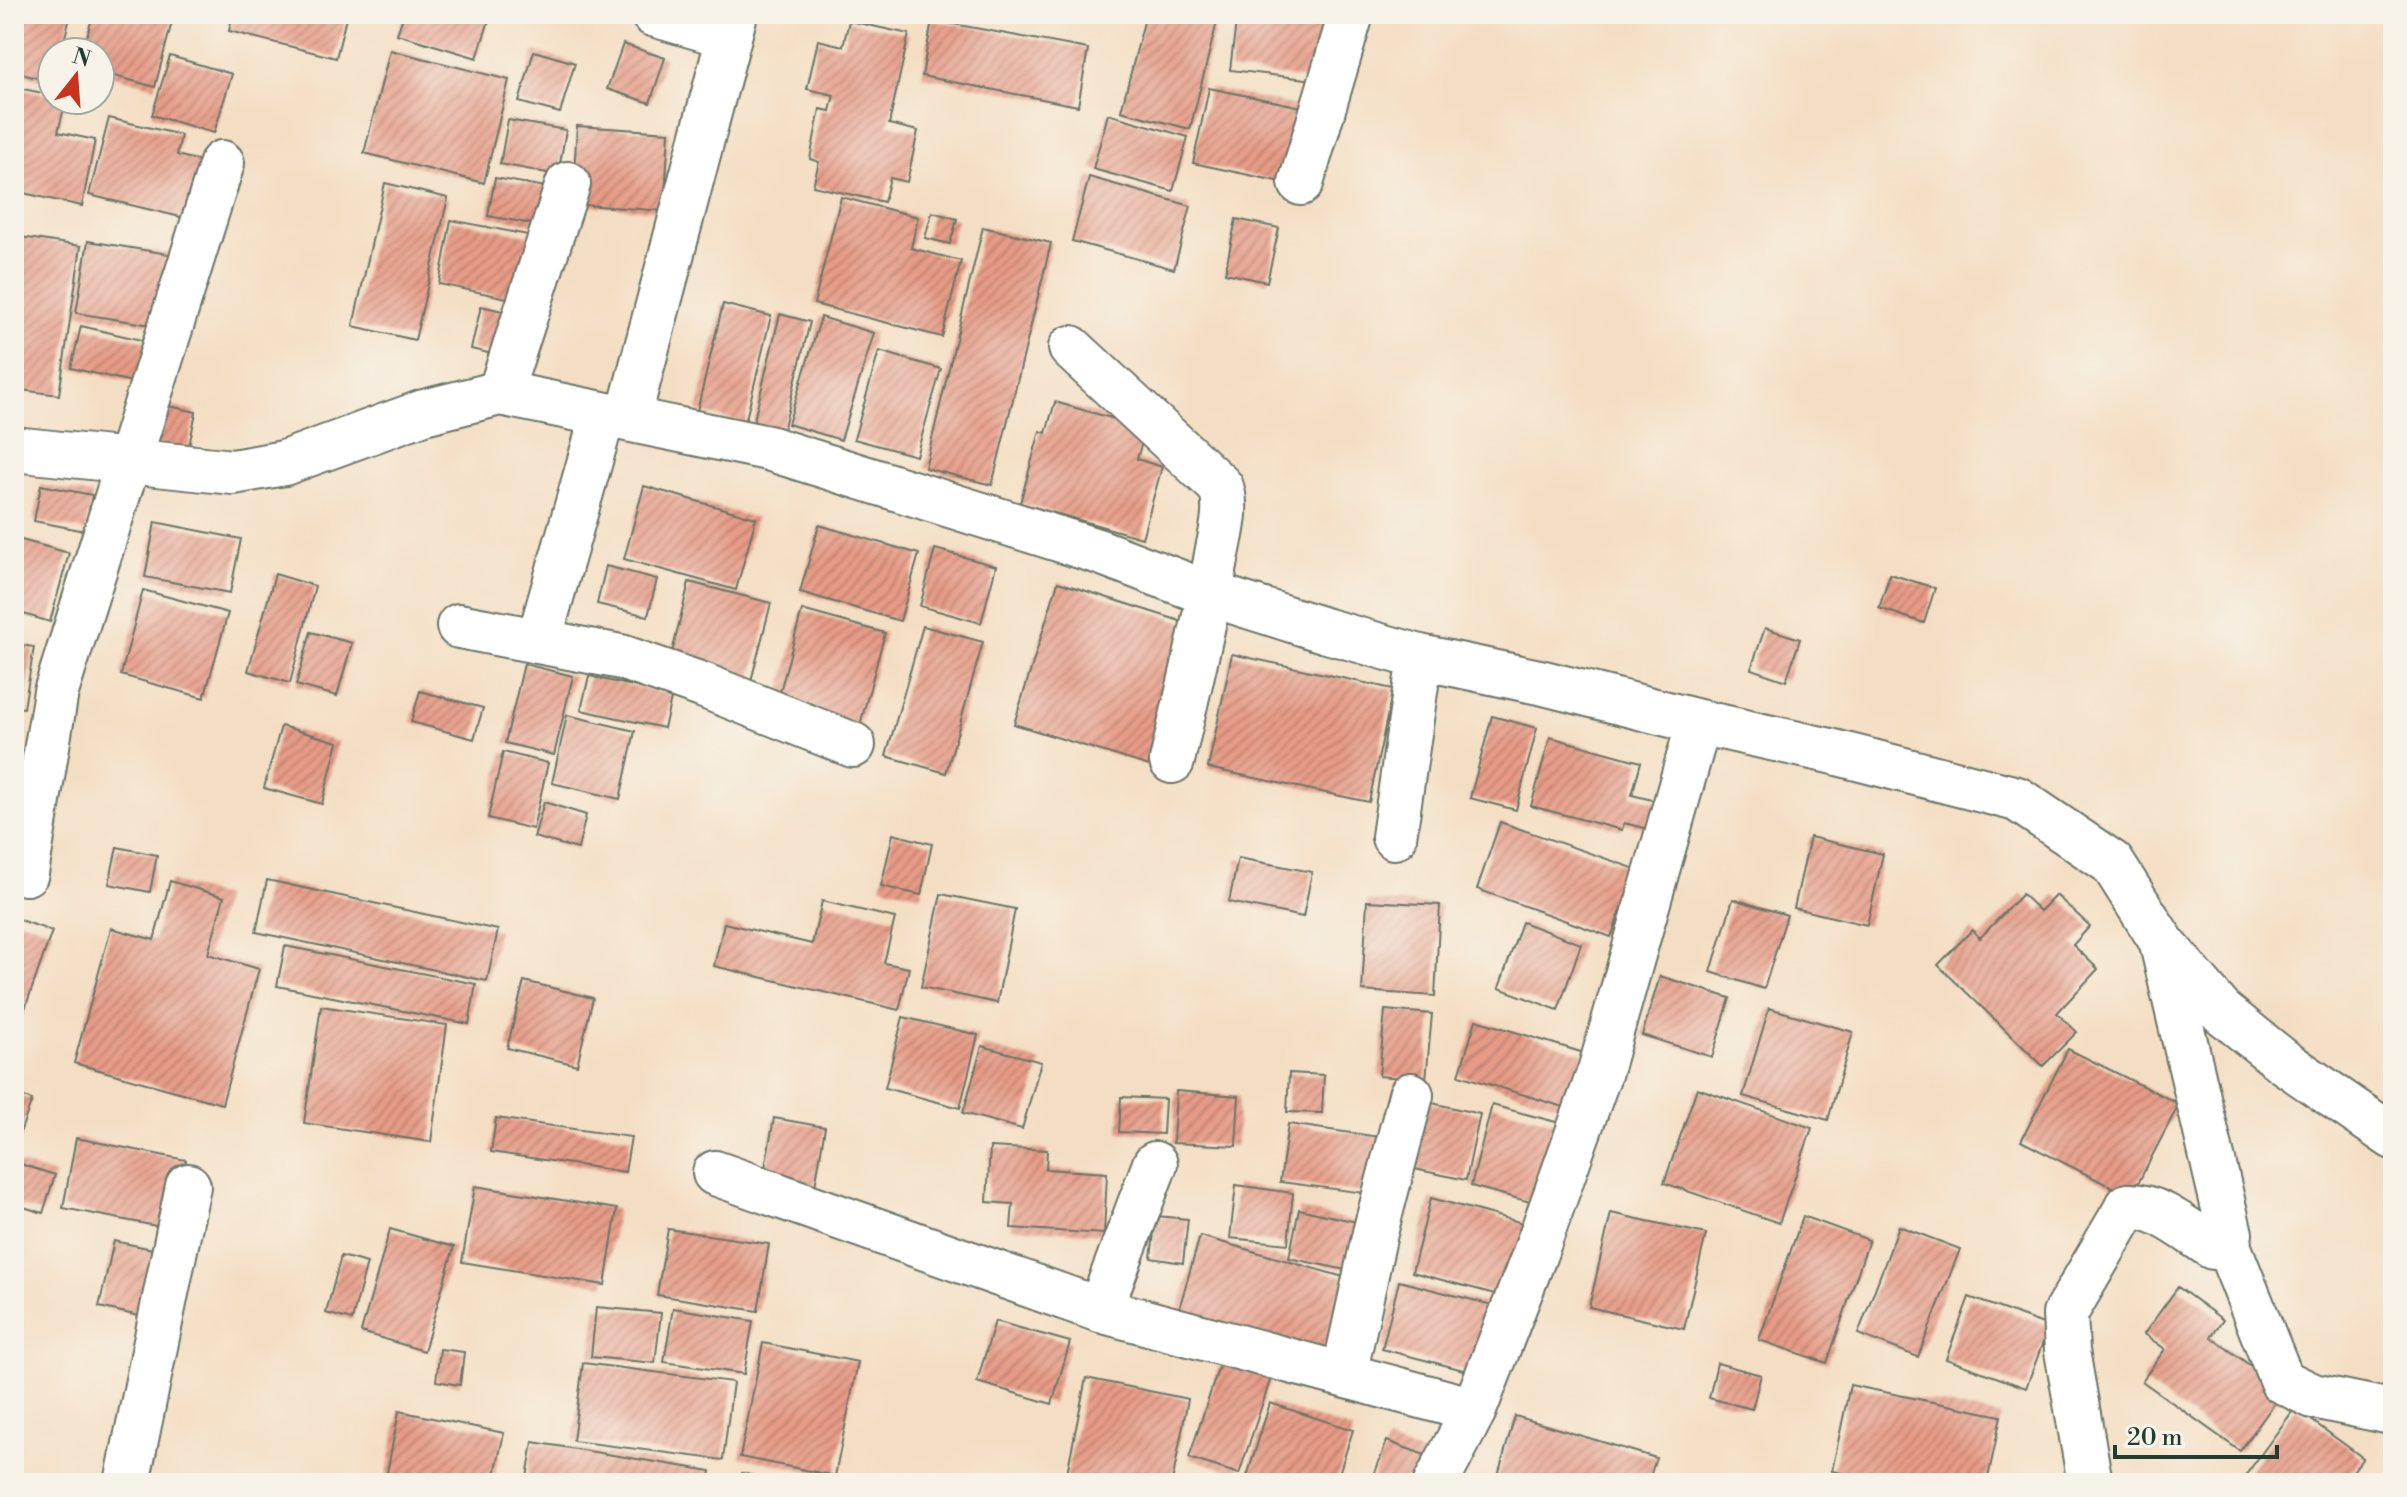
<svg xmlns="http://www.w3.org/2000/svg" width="2407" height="1497" font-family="'Libre Bodoni',serif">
  <defs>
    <pattern id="building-hatch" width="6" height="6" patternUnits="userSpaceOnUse" patternTransform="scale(2)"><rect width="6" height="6" fill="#e79b87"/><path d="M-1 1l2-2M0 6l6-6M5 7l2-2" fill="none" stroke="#bb806f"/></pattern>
  </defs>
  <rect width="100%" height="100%" fill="#f7f3e8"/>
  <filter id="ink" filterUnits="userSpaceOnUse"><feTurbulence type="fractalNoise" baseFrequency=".0125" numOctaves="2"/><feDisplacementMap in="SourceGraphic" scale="16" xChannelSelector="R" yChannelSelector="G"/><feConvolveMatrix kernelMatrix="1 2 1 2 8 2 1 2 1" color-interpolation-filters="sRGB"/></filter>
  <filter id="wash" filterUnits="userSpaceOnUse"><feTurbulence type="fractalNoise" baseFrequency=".006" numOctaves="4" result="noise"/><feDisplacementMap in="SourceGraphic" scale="32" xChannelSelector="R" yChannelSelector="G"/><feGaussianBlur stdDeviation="1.8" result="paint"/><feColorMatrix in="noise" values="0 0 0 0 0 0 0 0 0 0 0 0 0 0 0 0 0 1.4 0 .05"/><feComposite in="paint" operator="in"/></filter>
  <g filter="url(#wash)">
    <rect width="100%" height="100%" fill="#f4dec3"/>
    <g id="blocks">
      <!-- building -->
      <path fill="url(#building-hatch)" d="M14 14H71L61 52H52V82L14 72Z
        M93 14H174L155 87 100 72V52H83Z
        M233 14H347L336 58 229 31Z
        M404 14H491L477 58 397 34Z
        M1146 14H1219L1190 129 1121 111Z
        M1237 14H1333L1323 81 1230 70Z
        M932 20 1088 49 1078 106 922 76Z
        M849 21 909 34 889 124 918 131 907 182 890 178 884 202 813 186 819 162 810 159 820 109 830 111 834 95 807 89 818 40 843 46Z
        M623 44 665 58 650 103 607 89Z
        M390 50 509 80 484 183 364 153Z
        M534 51 575 63 560 113 519 102Z
        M170 56 232 74 214 133 152 115Z
        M14 87 52 95V100H66L58 132 95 140 82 206 14 191Z
        M1209 88 1307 108 1291 184 1193 163Z
        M1108 114 1188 137 1173 191 1093 169Z
        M109 118 181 135 177 155 207 163 193 220 89 195Z
        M508 120 566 130 558 175 500 164Z
        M577 126 669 132 664 211 572 204Z
        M1089 177 1191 206 1174 269 1072 241Z
        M495 178 557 189 550 227 488 216Z
        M385 183 448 198 415 340 353 326Z
        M841 197 918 217 911 248 961 261 942 337 814 304Z
        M932 212 957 219 950 244 925 238Z
        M1236 219 1279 228 1267 282 1225 273Z
        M451 220 538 237 526 302 439 284Z
        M983 227 1051 243 992 485 925 468Z
        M14 236 81 246 59 395 14 389Z
        M88 241 175 255 164 327 76 313Z
        M723 304 771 316 745 423 697 411Z
        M481 306 520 315 510 358 471 349Z
        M780 314 810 322 779 447 749 440Z
        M821 317 874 333 841 440 788 424Z
        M81 326 150 342 141 384 71 368Z
        M879 351 941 369 916 456 854 439Z
        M1055 402 1146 428 1137 459 1162 467 1142 538 1020 503 1040 431 1046 433Z
        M155 403 196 412 188 451 147 442Z
        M41 485 92 495 85 531 34 521Z
        M644 486 756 518 736 590 624 559Z
        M155 522 241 539 230 593 145 577Z
        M819 525 919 554 900 621 800 592Z
        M14 538 69 553 50 622 14 611Z
        M935 549 996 566 981 623 920 606Z
        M606 566 657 579 648 616 597 604Z
        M275 574 315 586 290 683 248 671Z
        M1890 574 1935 588 1924 623 1879 608Z
        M689 582 771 603 751 681 670 661Z
        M1058 582 1199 627 1156 768 1014 724Z
        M143 590 228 613 204 698 121 675Z
        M802 610 885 633 860 725 777 703Z
        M923 626 983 642 946 773 886 756Z
        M1765 628 1800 639 1786 681 1751 669Z
        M311 632 352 643 337 696 296 685Z
        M14 644 34 647 24 708 14 707Z
        M1232 654 1393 689 1369 802 1208 768Z
        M524 664 573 676 554 755 505 743Z
        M589 676 672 695 664 728 581 710Z
        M420 691 483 708 474 739 411 722Z
        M567 715 635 731 620 799 552 783Z
        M1492 716 1537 728 1516 810 1470 798Z
        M281 726 338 742 322 804 264 788Z
        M1550 737 1641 762 1632 795 1660 802 1652 830 1624 823 1622 830 1531 806Z
        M503 752 548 763 533 829 488 818Z
        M544 802 586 815 578 849 534 837Z
        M1500 822 1636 869 1611 937 1477 889Z
        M893 834 932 844 921 895 881 886Z
        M1810 837 1883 854 1867 925 1794 908Z
        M117 847 157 855 150 892 109 884Z
        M1238 858 1312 872 1303 917 1229 902Z
        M267 880 498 930 487 981 256 932Z
        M170 881 224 897 208 954 259 969 222 1104 74 1063 111 928 154 940Z
        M941 894 1015 909 997 1003 921 987Z
        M2022 894 2040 911 2056 895 2090 926 2073 945 2098 969 2057 1013 2077 1032 2043 1066 1938 965 1972 930 1980 938Z
        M1733 899 1787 915 1764 989 1711 972Z
        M822 901 895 918 884 963 909 968 899 1010 714 966 724 923 812 944Z
        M1367 901 1440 905 1435 996 1362 991Z
        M14 918 52 931 14 1040Z
        M1522 922 1581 944 1558 1010 1499 988Z
        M285 946 476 984 469 1024 277 986Z
        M1660 976 1730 998 1712 1057 1642 1035Z
        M524 981 593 998 577 1065 507 1048Z
        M321 1006 447 1025 431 1142 304 1123Z
        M1769 1008 1853 1032 1828 1120 1743 1096Z
        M1385 1010 1432 1014 1426 1080 1379 1076Z
        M903 1017 978 1035 960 1108 885 1088Z
        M1476 1020 1584 1053 1567 1108 1459 1075Z
        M982 1046 1041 1062 1022 1129 963 1113Z
        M2068 1049 2179 1104 2131 1197 2021 1141Z
        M1289 1073 1324 1075 1322 1113 1287 1112Z
        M1697 1088 1812 1128 1779 1223 1664 1183Z
        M1176 1091 1239 1096 1236 1146 1173 1143Z
        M14 1093 32 1100 14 1149Z
        M1121 1097 1165 1099 1163 1134 1119 1132Z
        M1419 1100 1480 1114 1466 1180 1405 1167Z
        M1492 1105 1571 1126 1549 1207 1471 1186Z
        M496 1118 631 1137 625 1172 491 1152Z
        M774 1118 825 1127 814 1193 762 1184Z
        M1288 1124 1380 1137 1372 1194 1280 1182Z
        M76 1138 186 1160 172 1229 63 1208Z
        M990 1147 1047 1150 1046 1169 1107 1173 1104 1234 1011 1228 1013 1204 987 1202Z
        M14 1162 55 1175 43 1213 14 1204Z
        M1236 1185 1293 1193 1288 1244 1230 1238Z
        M475 1186 617 1209 605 1285 462 1262Z
        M1431 1198 1530 1225 1510 1298 1412 1272Z
        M1299 1209 1370 1225 1360 1273 1289 1258Z
        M1611 1213 1706 1234 1684 1329 1589 1307Z
        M1156 1216 1188 1219 1183 1263 1151 1258Z
        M1803 1216 1869 1240 1827 1363 1759 1340Z
        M1899 1226 1960 1249 1918 1357 1858 1334Z
        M390 1229 454 1247 424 1351 361 1332Z
        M668 1229 769 1244 758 1311 657 1295Z
        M1200 1236 1361 1282 1338 1361 1177 1316Z
        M114 1241 167 1252 153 1319 99 1307Z
        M341 1256 367 1263 352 1320 326 1313Z
        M1399 1281 1496 1306 1479 1374 1382 1349Z
        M2178 1287 2223 1320 2211 1337 2284 1390 2240 1451 2142 1381 2165 1349 2144 1334Z
        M1969 1297 2049 1326 2026 1388 1946 1359Z
        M596 1307 661 1313 655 1363 591 1357Z
        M673 1308 753 1321 744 1374 664 1362Z
        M995 1321 1070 1342 1052 1404 977 1382Z
        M763 1343 858 1362 835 1476 740 1457Z
        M440 1349 464 1352 460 1385 436 1381Z
        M583 1363 733 1382 723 1460 573 1441Z
        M1220 1363 1271 1378 1239 1474 1189 1458Z
        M1717 1363 1761 1375 1752 1409 1709 1398Z
        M1086 1378 1188 1399 1172 1483H1065Z
        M1850 1385 2001 1416 1987 1483H1889L1832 1471Z
        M1270 1403 1353 1430 1336 1483H1245Z
        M2295 1408 2363 1458 2344 1483H2240Z
        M399 1411 504 1433 493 1483H385Z
        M1515 1416 1656 1458 1648 1483 1496 1482Z
        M1387 1441 1433 1458 1423 1483H1371Z
        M533 1442 711 1471 709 1483H526Z
        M742 1473 778 1482V1483H739Z"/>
    </g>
  </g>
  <g filter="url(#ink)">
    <use href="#blocks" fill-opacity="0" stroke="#6a7566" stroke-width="2"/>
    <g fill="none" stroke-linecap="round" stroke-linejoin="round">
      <defs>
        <path id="minor" d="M653 14 729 36
          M1301 183 1351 14
          M1071 348 1221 487C1229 511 1220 536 1216 560 1204 628 1187 694 1172 761
          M500 393 568 184
          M628 419 735 14
          M14 449 233 472 284 463 424 412 500 393 768 448 1100 552 1210 594 1327 631 1420 657 1544 683 1699 722
          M459 626 621 657 702 685 853 745
          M539 640 603 415
          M1394 837 1420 657
          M26 873 56 692 222 163
          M715 1173 1100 1310 1474 1410
          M2227 1243 2282 1381 2313 1396 2391 1412
          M1100 1310 1155 1164
          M1344 1375 1375 1233 1411 1095
          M127 1483 188 1186
          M1436 1483 1474 1410 1534 1256 1600 1071 1699 722 1830 751 2017 799 2112 863 2162 942 2222 1012 2284 1062 2393 1137
          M2090 1483 2067 1351 2065 1314 2128 1206C2157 1204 2189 1232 2213 1247L2227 1243 2230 1234 2163 948"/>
      </defs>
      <!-- minor casing -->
      <use href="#minor" stroke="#6a7566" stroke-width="48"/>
      <!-- minor -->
      <use href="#minor" stroke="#fff" stroke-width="44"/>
    </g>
  </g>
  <!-- margin -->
  <rect width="2407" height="1497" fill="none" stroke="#f7f3e8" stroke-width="48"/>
  <!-- north arrow -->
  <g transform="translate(76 76) rotate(17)"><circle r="38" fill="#f7f3e8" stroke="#a1aaa0" stroke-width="2"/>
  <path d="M0-6L14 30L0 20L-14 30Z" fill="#c8321e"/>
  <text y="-12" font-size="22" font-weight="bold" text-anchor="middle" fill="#1f3d34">N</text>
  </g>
  <!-- scale -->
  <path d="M2115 1445v12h162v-12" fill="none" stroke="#1f3d34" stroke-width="4"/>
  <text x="2127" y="1445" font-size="24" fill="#1f3d34" stroke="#f7f3e8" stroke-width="6" paint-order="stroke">20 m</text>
</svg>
